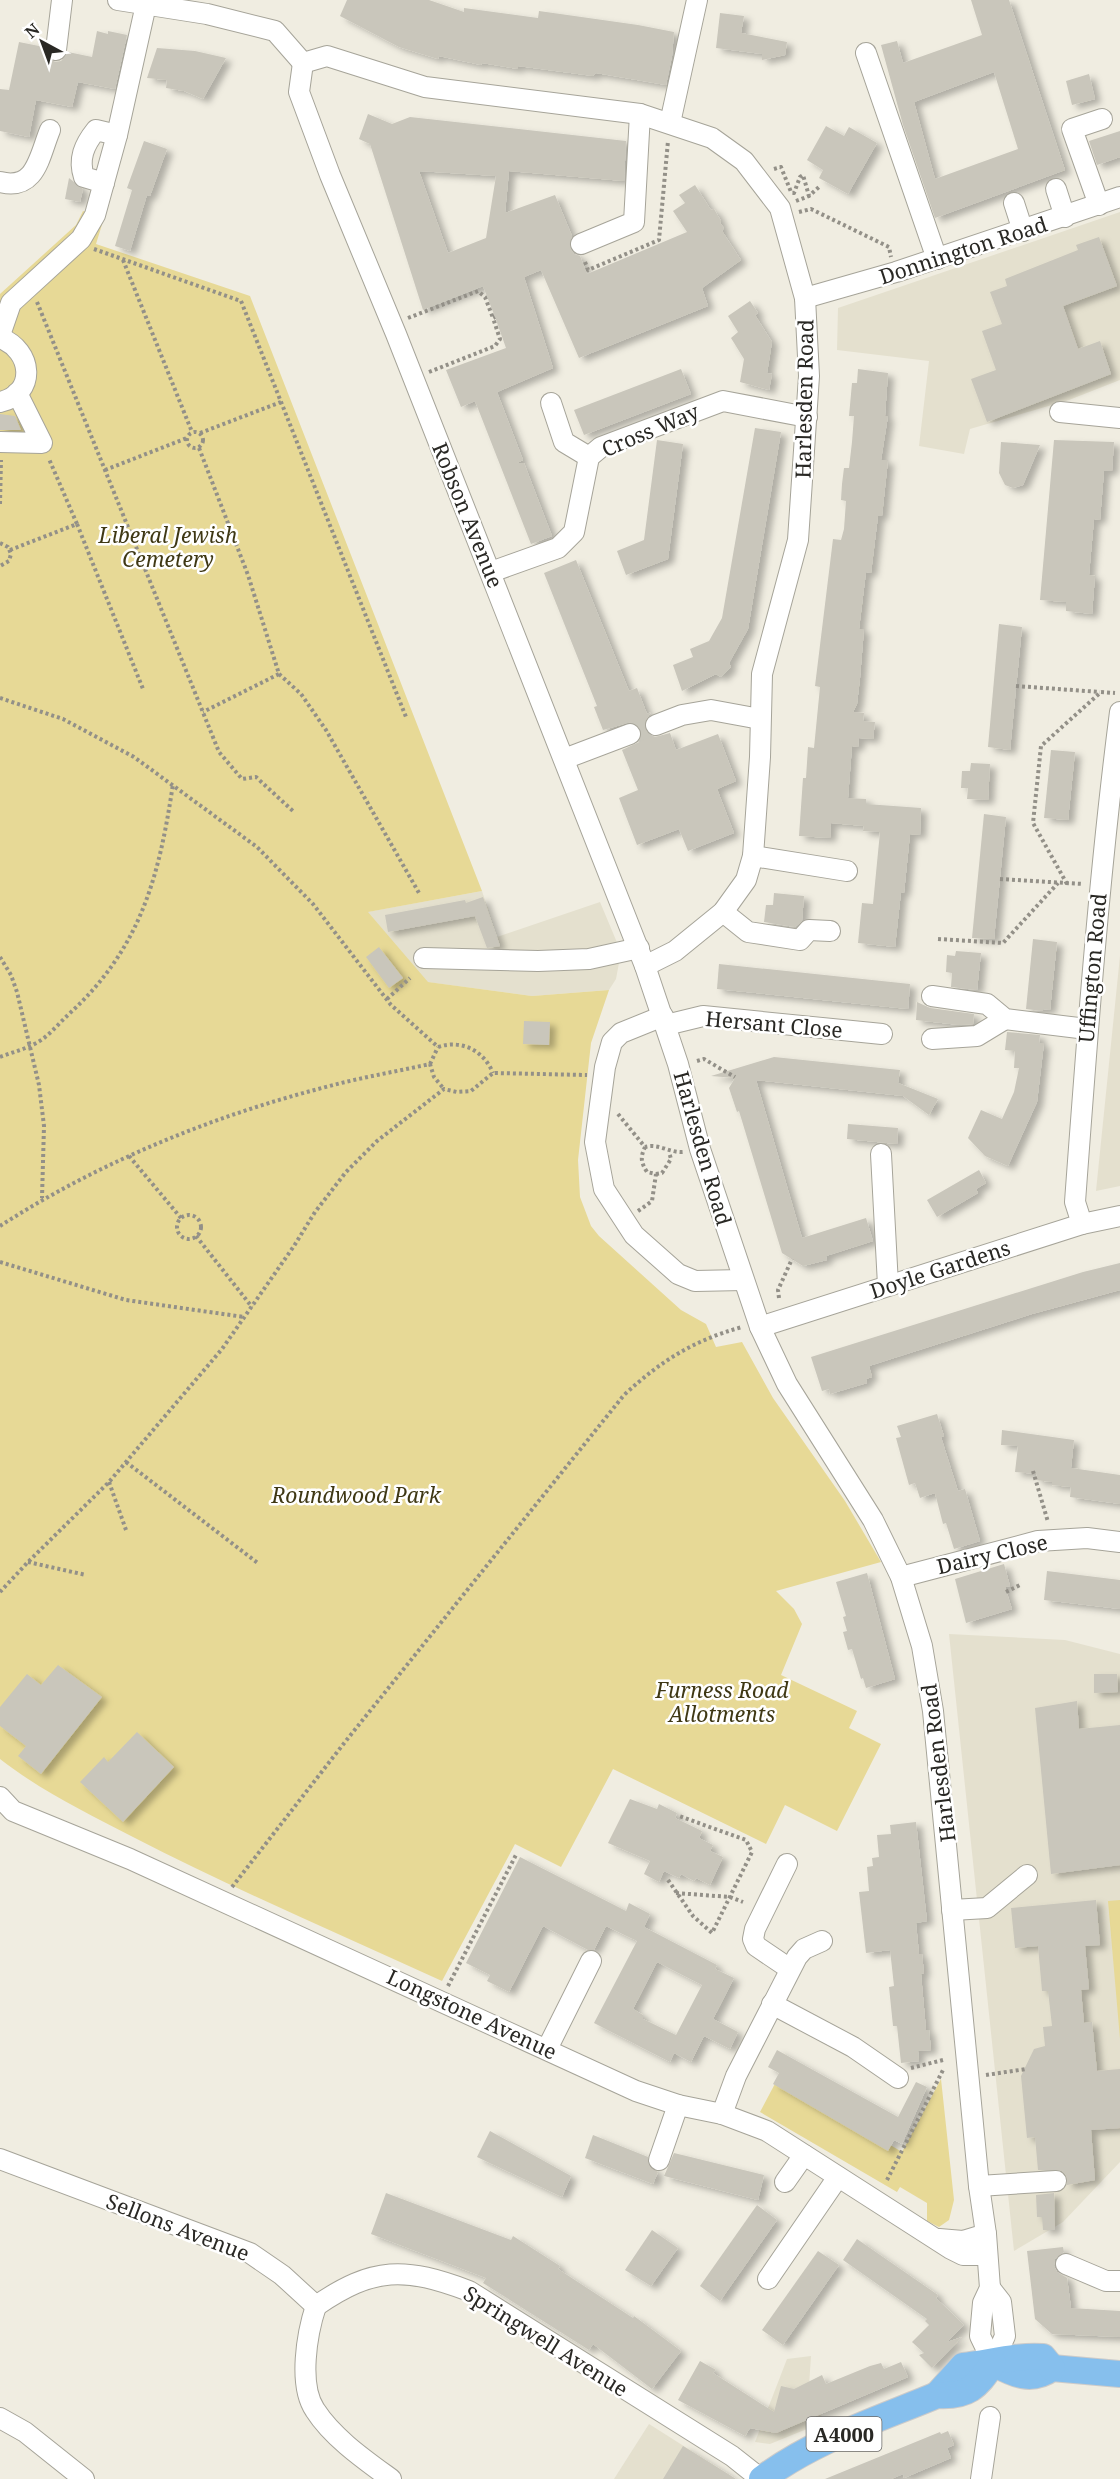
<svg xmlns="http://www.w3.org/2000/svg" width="1120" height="2479" viewBox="0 0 1120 2479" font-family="'Noto Serif',serif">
	<defs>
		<filter id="shadow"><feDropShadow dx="6" dy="4" stdDeviation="3" flood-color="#0004"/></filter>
	</defs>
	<rect width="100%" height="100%" fill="#f0ede1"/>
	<g fill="#e4e0ce">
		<path d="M1120,212V380L1069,400L970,429L964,454L919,446L929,361L837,350L838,308Z"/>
		<path d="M482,891L497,937L600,902L621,952L616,979L609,990L532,996L427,982L367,912Z"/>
		<path d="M1120,956V1186L1096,1191Z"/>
		<path d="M949,1634L1065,1640L1120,1654V2162L1063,2222L1014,2251Z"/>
		<path d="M811,2356L809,2386L824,2422L770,2444L755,2442L787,2359Z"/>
		<path d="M649,2424L731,2476L728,2479H614Z"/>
	</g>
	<g fill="#e7d996">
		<path d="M83,211L104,218L96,244L250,296L482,891L368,912L428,982L532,996L609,990L591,1043L578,1160L580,1197L591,1226L599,1236L681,1310L706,1324L716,1347L742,1342L773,1398L845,1501L881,1562L776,1591L794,1609L802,1624L781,1675L857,1711L849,1728L881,1744L837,1831L785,1805L766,1844L613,1769L561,1867L515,1844L442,1981C339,1934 234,1889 133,1837C87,1813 41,1791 0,1759V294L76,225Z"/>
		<path d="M1120,1900V2039L1108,1901Z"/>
		<path d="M778,2078L902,2152L941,2079L954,2200L949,2220L939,2227L927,2221V2203L900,2187L897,2192L760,2112Z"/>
	</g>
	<g fill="#c9c6bb" fill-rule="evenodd" filter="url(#shadow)">
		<path d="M347,0H429L464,12V8L538,18L539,11L638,25L674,32L672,56L666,85L596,73L593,76L518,66V69L482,63L481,65L439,56L438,59L399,47L340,16Z"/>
		<path d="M971,0H1009L1065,170L935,218L903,125L881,45L897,41L903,63L982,35ZM994,72L1018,149L935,179L914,102Z"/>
		<path d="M720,13L744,16L741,33L787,42L785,55L762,60V54L716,48Z"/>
		<path d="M97,31L108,34V31L127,35L115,89L78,82L72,107L36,100L29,137L0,131V89L9,90L19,42L44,47L45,55L55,62L61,61L68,52L92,57Z"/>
		<path d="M157,48L195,51L226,58L203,99L184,91L166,88L167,80L147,78Z"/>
		<path d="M1089,74L1095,99L1072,105L1066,81Z"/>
		<path d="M368,114L392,124L410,117L626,141L624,181L509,171L505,213L555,195L572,236L570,248L574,254L580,256L587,274L687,232L673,211L685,203L679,195L695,185L711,210L714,209L721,221L720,223L724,228L722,231L741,260L702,288L708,306L579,358L541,270L524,277L553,368L497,392L523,460L517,463H524L552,536L531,544L475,401L461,407L446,370L506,348L495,317L483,286L423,310L370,144L359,139ZM419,171L496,176L486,238L448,253Z"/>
		<path d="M826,126L844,136L849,127L877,143L848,194L819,178L823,170L807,160Z"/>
		<path d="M1120,131V157L1097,165L1089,141Z"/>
		<path d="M144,141L167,149L150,196L147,195L130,251L115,246L132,190L127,188Z"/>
		<path d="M69,178L83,189L80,202L65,199Z"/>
		<path d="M1099,237L1117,286L1063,306L1078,349L1100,341L1111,374L987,422L971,379L996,370L982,331L1002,324L990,292L1007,286L1005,279L1078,250L1076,245Z"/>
		<path d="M750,301L758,313L755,315L772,342L767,373L772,374L769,390L740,382L744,359L731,338L738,332L728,316Z"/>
		<path d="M681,369L691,394L584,435L574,410Z"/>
		<path d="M858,369L888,373L885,416H888L881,460H888L882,516H878L871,573L866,572L859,629H864L860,678L857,704L853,712L864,713L863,721L875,722L873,739L859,738L858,747L852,746L848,798L866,799V804L921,808L920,835L910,834L904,893L901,892L895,947L858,943L862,903L873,904L880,832L863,831L864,826L831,823L830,838L799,836L803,778H806L808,747L814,748L820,687L815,686L833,539L841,540L844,529L846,501L841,500L842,484L844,468H849L852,442L854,416H849L852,383H857Z"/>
		<path d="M0,414L15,416L21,430H0Z"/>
		<path d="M755,428L781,432L748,629L729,663L731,667L721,677L716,674L682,691L673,665L693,657L690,649L709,641L722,618Z"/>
		<path d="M657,440L683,444L668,559L626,575L617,551L644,540Z"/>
		<path d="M1054,440L1114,442L1112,471H1104L1100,520L1094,519L1089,575L1095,576L1092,614L1066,611V602L1040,600Z"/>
		<path d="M1001,442L1040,445L1023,485L1013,488L1005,485L999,473Z"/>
		<path d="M576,560L629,691L637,688L647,714L651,712L644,723L648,734L655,737L670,733L676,750L718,734L736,781L717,789L734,833L688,851L679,829L637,845L619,798L638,790L622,750L639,742L641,730L638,725L631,722L603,730L594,707L597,706L544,573Z"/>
		<path d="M999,624L1022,627L1010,750L988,747Z"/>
		<path d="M1051,750L1075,752L1068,820L1044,818Z"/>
		<path d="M971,763L990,764L988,800L967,799L968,788H961L962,771H970Z"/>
		<path d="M984,814L1006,817L994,939L972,938Z"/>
		<path d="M774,893L804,896L802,921L795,927L764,922L766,905H773Z"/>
		<path d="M483,897L500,946L487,948L475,916L388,932L385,915L465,900L466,903Z"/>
		<path d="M1033,939L1057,942L1050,1010L1043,1009V1011L1026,1009Z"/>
		<path d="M379,947L403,978L389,988L366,957Z"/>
		<path d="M956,951L981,953L977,990L951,987L952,973L946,972L947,955L955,956Z"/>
		<path d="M719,964L910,984L908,1009L717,989Z"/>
		<path d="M917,1002L930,1008L974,1014L973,1024L959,1025L916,1020Z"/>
		<path d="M524,1021L550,1022L549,1045L523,1044Z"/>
		<path d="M1007,1032L1040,1035L1039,1043H1044L1037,1102L1008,1166L985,1156L968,1138L981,1110L1002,1119L1014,1092L1019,1068H1014L1015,1051L1005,1050Z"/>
		<path d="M774,1057L900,1070L898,1083L938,1099L929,1115L903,1096L756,1080L802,1238L866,1218L873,1241L826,1256L827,1260L803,1266L782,1253L739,1111L737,1112L729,1088L735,1078L711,1076Z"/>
		<path d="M848,1124L898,1128L897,1144L847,1139Z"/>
		<path d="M979,1170L986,1183L976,1189L978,1193L937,1217L927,1200Z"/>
		<path d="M1120,1263V1290L1032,1314L869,1366L872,1377L866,1379L867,1383L830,1394L829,1389L822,1391L811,1357L1083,1272Z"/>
		<path d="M937,1414L944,1436L941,1437L958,1491L965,1489L980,1541L954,1549L946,1523L943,1524L935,1493L920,1498L915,1483L909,1485L896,1438L901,1437L897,1426Z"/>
		<path d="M1002,1430L1074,1440L1071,1468L1120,1475V1504L1070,1497L1071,1487L1052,1485V1482L1036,1480L1037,1474L1015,1472L1018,1446L1001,1445Z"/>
		<path d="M1004,1564L1010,1586L1005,1587L1012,1609L966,1623L955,1579Z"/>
		<path d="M1047,1571L1120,1580V1609L1044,1600Z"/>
		<path d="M867,1573L895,1679L866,1688L863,1678L861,1679L852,1649L848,1650L843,1632L847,1631L843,1617L846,1616L836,1582Z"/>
		<path d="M58,1665L102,1697L41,1774L18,1756L26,1746L0,1726V1707L27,1674L41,1685Z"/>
		<path d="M1094,1674H1117L1118,1692L1094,1693Z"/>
		<path d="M1077,1701L1079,1729L1120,1725V1865L1051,1874L1035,1708Z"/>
		<path d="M137,1732L174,1767L123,1822L80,1782L104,1757L108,1762Z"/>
		<path d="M630,1799L657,1809L659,1804L677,1813L675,1818L702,1831L699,1838L713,1845L710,1851L723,1857L710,1885L696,1878L694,1881L681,1874L679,1878L664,1871L659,1882L644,1874L650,1861L608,1843Z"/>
		<path d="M916,1822L927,1921L916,1923L919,1954H922L924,1973L921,1974L926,2030H929L931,2050L918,2051L919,2061L901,2063L897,2026H893L889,1987L894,1986L890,1950L866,1953L859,1892L869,1891L867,1867L873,1866L872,1858L879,1857L877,1835L891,1834L890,1825Z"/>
		<path d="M520,1857L626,1911L629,1903L650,1914L644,1927L717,1965L715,1969L734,1978L713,2019L738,2032L730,2049L704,2036L691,2062L674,2053L670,2062L594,2023L637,1941L606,1926L594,1950H588L543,1926L509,1992L487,1981L490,1975L466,1963ZM657,1962L702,1985L676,2035L643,2019V2015L633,2009Z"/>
		<path d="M1096,1900L1100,1945L1085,1946L1089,1989L1081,1990L1084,2023L1092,2022L1097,2071L1120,2069V2128L1091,2130L1095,2180L1067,2185L1066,2175L1062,2171L1038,2170L1035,2137L1027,2138L1021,2076L1034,2049L1045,2046L1043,2027L1052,2026L1048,1991H1042L1038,1946L1015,1948L1011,1908Z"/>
		<path d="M777,2050L898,2117L916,2082L927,2087L902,2144L894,2140L888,2151L773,2084L779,2073L768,2067Z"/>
		<path d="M490,2131L571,2176L562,2197L477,2157Z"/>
		<path d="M593,2135L648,2157L650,2167L658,2172L653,2184L585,2158Z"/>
		<path d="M674,2153L764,2175L758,2200L664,2176Z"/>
		<path d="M386,2193L511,2240L513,2236L560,2266L558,2269L633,2318L634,2316L681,2351L652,2389L593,2344L589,2350L483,2283L486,2278L371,2234Z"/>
		<path d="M1054,2193L1055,2230H1043L1042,2217H1037L1036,2195Z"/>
		<path d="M757,2205L777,2220L720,2301L700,2286Z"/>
		<path d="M652,2230L678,2248L651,2286L625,2270Z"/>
		<path d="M857,2239L938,2295L936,2298L964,2325L947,2342L962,2337L932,2368L919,2355L924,2353L912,2342L929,2325L925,2321L927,2319L843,2260Z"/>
		<path d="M1063,2247L1064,2252L1055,2259L1054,2266L1057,2272L1067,2278L1071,2308L1120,2311V2337L1052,2334L1035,2319L1027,2251Z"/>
		<path d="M818,2251L839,2265L783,2345L762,2330Z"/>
		<path d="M700,2361L716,2370L713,2373L774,2412L781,2386L794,2389L822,2375L826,2384L870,2366L881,2363L884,2369L901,2362L908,2377L776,2433L750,2428L745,2436L678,2400Z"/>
		<path d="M948,2431L954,2445L947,2448L951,2458L904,2478L903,2474L891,2479H825L940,2432L941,2434Z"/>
		<path d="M683,2446L736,2479H663Z"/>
	</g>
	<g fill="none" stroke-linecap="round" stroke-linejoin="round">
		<path stroke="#c8c6bb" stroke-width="20" stroke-dasharray="20 10" stroke-linecap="butt" d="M630,734L656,725"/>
		<defs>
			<g id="minor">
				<path d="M118,0L207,14L275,31L303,63"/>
				<path d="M56,50L62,0"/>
				<path d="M866,53L937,259"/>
				<path d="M303,63L299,92L330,175L396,334L645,966L678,1064L700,1149L760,1327L787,1384L873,1520L901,1577L922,1646L933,1711L979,2186L986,2234L990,2288L983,2303L980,2336L993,2363"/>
				<path d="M303,63L327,56L425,87L640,114L712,138L744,161L780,208L805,298L809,376L798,540L762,674L760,757L753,856L746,880L723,912L675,951L645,966"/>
				<path d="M670,123L697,0"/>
				<path d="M0,182C36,191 39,157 50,130"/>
				<path d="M104,183L84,177C78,159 84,145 96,130L117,135"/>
				<path d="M1056,189L1065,217"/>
				<path d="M1014,203L1023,231"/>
				<path d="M1099,205L1072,129L1102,119"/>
				<path d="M581,244L634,222L640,114"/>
				<path d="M805,298L896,272L1120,197"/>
				<path d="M0,335L11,303L81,239L95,215L117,135L147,0"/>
				<path d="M0,338C33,350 37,394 0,402"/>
				<path d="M551,403L564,442L589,457"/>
				<path d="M1060,412L1120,418"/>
				<path d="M0,442L42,443L17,393"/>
				<path d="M491,572L558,548L574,532L589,457L601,447L723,401L807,417"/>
				<path d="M656,725L682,715L711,710L760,719"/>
				<path d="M564,759L630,734"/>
				<path d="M753,856L847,871"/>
				<path d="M723,912L748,932L800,940L809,930L830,931"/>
				<path d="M424,958L538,961L589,959L639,948"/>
				<path d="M932,996L987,1004L1005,1019L1087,1029"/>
				<path d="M663,1016L621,1033L612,1042L605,1067L595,1142L604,1189L634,1235L678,1274L695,1281L743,1280"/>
				<path d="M666,1025L703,1016L882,1034"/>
				<path d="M932,1039L977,1036L1005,1019"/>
				<path d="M881,1154L888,1285"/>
				<path d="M1082,1224L1075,1202C1087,1038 1099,875 1120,712"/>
				<path d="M760,1327L1082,1224L1120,1216"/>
				<path d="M901,1577L1038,1541L1087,1538L1120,1542"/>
				<path d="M0,1797L13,1811L35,1820L130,1859L636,2091L678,2105L722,2114L767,2131L951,2249L963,2255H987"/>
				<path d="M787,1864L755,1929L753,1939L756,1946L790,1969"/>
				<path d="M952,1910L987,1908L1027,1875"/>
				<path d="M772,2004L853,2047L898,2078"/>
				<path d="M547,2049L591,1961"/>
				<path d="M722,2114L736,2076L797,1957L804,1949L822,1941"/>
				<path d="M0,2159L250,2253L282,2275L316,2306"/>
				<path d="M659,2160L678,2105"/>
				<path d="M785,2182L804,2155"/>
				<path d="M979,2186L1056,2181"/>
				<path d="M939,2239L963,2241L986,2234"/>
				<path d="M1066,2264L1106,2281H1120"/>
				<path d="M768,2279L838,2177"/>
				<path d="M990,2288L1001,2302L1005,2336L993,2363"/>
				<path d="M316,2306C374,2266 405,2267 469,2291L732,2456L761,2479"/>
				<path d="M316,2306C307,2333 298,2385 315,2410C333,2438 365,2460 391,2479"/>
				<path d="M0,2418L25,2432L84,2479"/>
				<path d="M981,2479L990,2417"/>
			</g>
			<g id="major">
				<path d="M993,2363C1014,2374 1031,2383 1052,2368L1120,2374"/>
				<path d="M937,2395L963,2366C990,2363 1016,2355 1043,2357L1052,2368"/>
				<path d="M762,2479C814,2440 877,2420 937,2395C968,2397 977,2387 993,2363"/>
			</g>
		</defs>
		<use href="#minor" stroke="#a6a499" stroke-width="22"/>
		<use href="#major" stroke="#cccbca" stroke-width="28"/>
		<g stroke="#939088" stroke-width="4" stroke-dasharray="3 3" stroke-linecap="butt">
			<path d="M774,169L781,167L791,192L794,193L800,177L803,175L809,196L819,187"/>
			<path d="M796,201L809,196"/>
			<path d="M799,212L811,209L889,247L891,257"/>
			<path d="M94,249L241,301L406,717"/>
			<path d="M123,260L192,432"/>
			<path d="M585,262L588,270L659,240L668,141"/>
			<path d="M37,302L219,752L242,779L256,777L294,812"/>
			<path d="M408,318L478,291L485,297L493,318"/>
			<path d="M429,372L495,346L500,339L493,318L495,317"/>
			<circle cx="195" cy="440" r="8"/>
			<path d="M200,433L281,402"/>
			<path d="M199,448L248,575L279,674L203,712"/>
			<path d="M105,470L187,438"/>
			<path d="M0,504L1,460"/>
			<path d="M77,524L143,689"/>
			<path d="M0,543L8,547L11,554L9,561L0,566"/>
			<path d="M10,550L77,524L49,459"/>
			<path d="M279,674L301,694L326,730L419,893"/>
			<path d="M1016,686L1100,692"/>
			<path d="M0,698L63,719L134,757L257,847L313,904L391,1005L438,1047C462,1039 484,1051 493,1073"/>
			<path d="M1000,879L1083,884"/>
			<path d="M1067,884L1033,823L1041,746L1101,692L1115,693"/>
			<path d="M938,939L1003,943L1058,883"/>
			<path d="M0,957L11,975L17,992L39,1085L44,1126L42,1198"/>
			<path d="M387,999L410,978"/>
			<path d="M0,1057C13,1052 26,1049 38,1042C50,1035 59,1023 69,1014C141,948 159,877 173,784"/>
			<path d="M697,1061L704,1059L735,1077"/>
			<path d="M430,1064L438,1047"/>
			<path d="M618,1114L645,1147C658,1143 670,1153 683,1152"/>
			<path d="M129,1156L181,1218"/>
			<path d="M656,1174L662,1173L671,1159L669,1152"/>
			<path d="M638,1211L652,1201L656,1174L647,1172C641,1162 640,1158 645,1147"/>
			<circle cx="189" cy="1227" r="12"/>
			<path d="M0,1226C98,1163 210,1117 322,1088C358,1078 394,1072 430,1064L434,1077L444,1089"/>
			<path d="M196,1236L252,1307"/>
			<path d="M0,1262L126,1300L244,1317"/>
			<path d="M779,1298L778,1290L792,1259"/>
			<path d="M126,1462L259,1564"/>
			<path d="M1033,1471L1048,1522"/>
			<path d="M109,1482L126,1530"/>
			<path d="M28,1562L86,1575"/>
			<path d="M0,1592L28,1562L109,1482L222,1349L294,1246L315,1212L346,1172L377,1141L444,1089L457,1092L471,1091L493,1073L587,1075"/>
			<path d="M1006,1592L1022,1584"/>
			<path d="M668,1880L693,1916L712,1933L752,1852L746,1840L679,1816"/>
			<path d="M232,1887L345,1742L624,1395C661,1361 692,1341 742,1327"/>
			<path d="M676,1893L730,1897L743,1902"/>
			<path d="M448,1986L517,1853"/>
			<path d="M911,2068L943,2060"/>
			<path d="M986,2075L1026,2069"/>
			<path d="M887,2180L944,2068"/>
		</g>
		<use href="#minor" stroke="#fff" stroke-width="20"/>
		<use href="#major" stroke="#86bfed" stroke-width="26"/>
	</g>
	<g text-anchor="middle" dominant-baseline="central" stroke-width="5" stroke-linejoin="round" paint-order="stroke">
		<rect fill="#fff" stroke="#696866" stroke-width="1.5" x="806.5" y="2417" width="75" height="34" rx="4.5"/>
		<g font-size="20" font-weight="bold" fill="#292824">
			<text x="844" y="2434">A4000</text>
		</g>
		<g font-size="21" fill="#292824" stroke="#fff">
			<text transform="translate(963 250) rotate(-18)">Donnington Road</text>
			<text transform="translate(804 399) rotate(-89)">Harlesden Road</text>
			<text transform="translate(650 430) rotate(-23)">Cross Way</text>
			<text transform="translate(468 515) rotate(68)">Robson Avenue</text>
			<text transform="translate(1092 968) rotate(-85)">Uffington Road</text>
			<text transform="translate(774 1024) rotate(5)">Hersant Close</text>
			<text transform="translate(703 1148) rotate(74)">Harlesden Road</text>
			<text transform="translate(940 1269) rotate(-18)">Doyle Gardens</text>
			<text transform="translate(992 1554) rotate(-13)">Dairy Close</text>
			<text transform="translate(938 1763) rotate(-97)">Harlesden Road</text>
			<text transform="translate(472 2014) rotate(25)">Longstone Avenue</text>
			<text transform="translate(178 2227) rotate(21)">Sellons Avenue</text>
			<text transform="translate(546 2341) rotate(32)">Springwell Avenue</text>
		</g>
		<g font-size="21" font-style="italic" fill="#3f3814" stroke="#fff">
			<text x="168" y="535">Liberal Jewish<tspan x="168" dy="24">Cemetery</tspan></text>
			<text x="356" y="1495">Roundwood Park</text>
			<text x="722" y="1690">Furness Road<tspan x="722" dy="24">Allotments</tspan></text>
		</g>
	</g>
	<g transform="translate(42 42) rotate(319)" stroke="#ffffff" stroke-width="4.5" paint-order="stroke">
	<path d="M0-4.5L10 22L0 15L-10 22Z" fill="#292824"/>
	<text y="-9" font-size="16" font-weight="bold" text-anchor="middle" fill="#292824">N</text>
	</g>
</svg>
